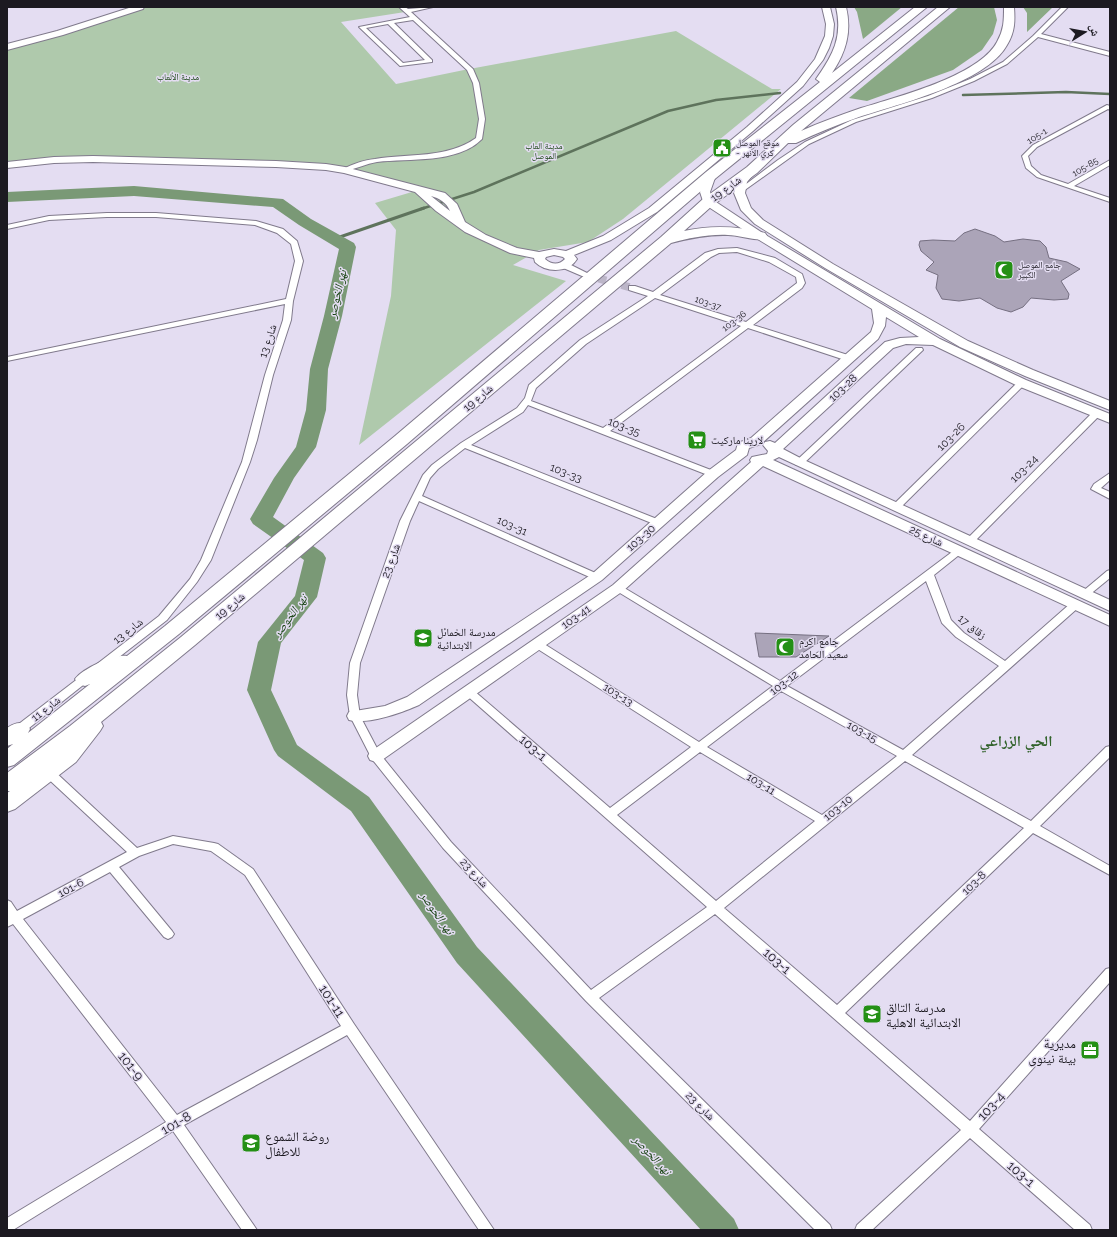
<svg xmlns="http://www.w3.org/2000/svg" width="1117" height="1237" viewBox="0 0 1117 1237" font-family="Raleway,'Noto Naskh Arabic',sans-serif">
	<rect width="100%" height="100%" fill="#e4ddf2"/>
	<path fill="#afc9ac" d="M148,7H399L405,12L341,22L396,84L464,70L676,31L772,89H781L623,219L588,242L539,250L513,265L566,281L359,445L391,296L396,230L375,203L422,189C381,176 349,166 305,162L103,157L7,164V50L80,29Z"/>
	<g fill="#8aa985">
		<path d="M854,7H902L863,39L857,12Z"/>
		<path d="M959,7H994L997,20L993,34L982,50L953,70L867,101L849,98Z"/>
		<path d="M1023,7H1053L1027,32V13Z"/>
	</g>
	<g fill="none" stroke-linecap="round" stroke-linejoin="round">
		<g stroke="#5e735c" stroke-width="2.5">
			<path d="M963,95L1066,92L1110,94"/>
			<path d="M421,209L474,192L668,111L716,100L780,93"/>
		</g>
		<path stroke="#5e735c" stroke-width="3" d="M334,239L424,208"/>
		<path fill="#7a9976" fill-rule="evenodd" d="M134,186L283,199L311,219L354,243L356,247L342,316L328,369L326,410L316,447L294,478L273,517L323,553L326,558L317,597L281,643L271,690L297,745L369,797L477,947L734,1219L739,1230H701L457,963L351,811L278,756L274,750L247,690L258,642L295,596L304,560L253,524L250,519L274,478L296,447L306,410L310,369L324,316L339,249L299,225L273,207L134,196L7,202V192Z"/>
	</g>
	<g fill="#aba4b8" stroke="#756f81">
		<path d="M975,229L995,236L1004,242L1023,239L1040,241L1046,247L1049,258L1067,262L1080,269L1061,281L1069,294L1068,299L1054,300L1031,298L1023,307L1011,312L997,308L980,298L959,301L942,299L936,288L938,275L926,270L934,262L921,251L919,245L920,241L933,240L955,241L964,233Z"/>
		<path d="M755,633L829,636L796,657H759Z"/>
	</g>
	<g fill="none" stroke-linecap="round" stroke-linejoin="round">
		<path stroke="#bcb6c8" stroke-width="8" stroke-dasharray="8 4" stroke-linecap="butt" d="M587,275L632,288"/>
		<defs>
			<g id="street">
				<path d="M399,7H405L408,9L433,7L411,12L473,69L479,83L485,119L482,139C458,164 409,158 377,162C366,164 357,168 347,171H343V169C353,164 364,160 375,159C410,153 446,159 476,138L479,119L473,83L467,70L413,20L394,23L432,60V62L400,66L359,27L410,17ZM388,24L425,60L403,63L366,28Z"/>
				<path d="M1062,7H1068L1041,34L1110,52V56L1038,37L1007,64L974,81L932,98L856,122L809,144L742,192L737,191L778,160L805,142L852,120L928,96L970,79L1003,62L1033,36Z"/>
				<path d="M1107,105L1110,106V110L1108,109L1037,147L1028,156L1031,166L1041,175L1068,184L1110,160V165L1074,186L1110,198V202L1037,177L1026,168L1022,156L1033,145Z"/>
				<path d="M107,213H156L256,221L283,229L297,241L303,261L293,301L291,320L273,375L257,440L250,462L211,560L197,582L167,620L105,668H97L96,666L97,664L159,616L190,579L201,560L242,462L265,375L283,320L285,304L7,361V357L286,299L295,261L291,244L277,233L255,225L156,217H107L49,220L7,229V225L49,216Z"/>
				<path d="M737,248L775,258L802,274L805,283L802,288L753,325L851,356V360H845L748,328L610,431L716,472L717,474L713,477L528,405L523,412L471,445L662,521L664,523L659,526L465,448L438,469L430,478L422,496L600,575L602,577L597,580L594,579L419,501L410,521L360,663L357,695L360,716L380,754L451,842L591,990L707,907L465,694L464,692L465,690H473L610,808L691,747L533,646L532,644L533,642H541L699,742L773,686L615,590L613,588L615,586H621L780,681L956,549L959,548L964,551L934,575L951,620L964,633L1005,661L1071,603H1079L1080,605L1079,607L912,755L1031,821L1106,747L1110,746V757L1040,826L1110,866V875L1033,833L845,1013L970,1121L1106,969L1110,968V982L979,1129L1090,1225L1092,1230H1075L970,1138L872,1230H855L857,1225L961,1130L715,914L599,998L830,1225L832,1230H815L586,1001L443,848L372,759L350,716L347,695L350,663L400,521L423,475L432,465L461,443L517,408L525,398L529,385L580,340L648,296L629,290V286H635L653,292L705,253L718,249ZM737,252L769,262L796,277L797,283L746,322L660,295L711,257L719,253ZM655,298L741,326L603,428L531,401L536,388L586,344ZM926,581L942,623L956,637L999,666L903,750L787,686ZM781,691L897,756L822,815L707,747ZM700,752L815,821L716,901L617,815ZM905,761L1024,828L837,1005L724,908Z"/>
				<path d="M561,263H567L589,274L585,276H582L561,267Z"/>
				<path d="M916,348H922L923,350L802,465H796L795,463L796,461Z"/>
				<path d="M1019,381H1025L1026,383L899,509H893L891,507L893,505Z"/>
				<path d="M1096,411L1099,412L1100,414L1099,416L973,543H967L965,541L967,539L1093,412Z"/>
				<path d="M1110,473V480L1101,488L1110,492V499L1091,489L1094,484Z"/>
				<path d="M1110,570V578L1088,596H1082L1080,594L1082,592L1107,571Z"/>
				<path d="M88,673L92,674L93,676L92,678L24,732L7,742V733L84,674Z"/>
				<path d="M48,768L52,769L137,848L173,836L214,843L218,844L253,869L354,1024L494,1230H479L347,1035L184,1125L257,1230H242L173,1131L13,1230H7V1218L166,1122L13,924L7,927V900L11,902L17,911L127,852L44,775L42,772L44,769ZM173,844L211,851L245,875L341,1026L177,1115L23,919L110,872L164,937L168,939L172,937L174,934L172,931L119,867L139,856Z"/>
			</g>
			<g id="secondary">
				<path d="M132,7H144L143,9L63,35L7,50V44L57,31Z"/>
				<path d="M822,7H830L834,24L833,36L829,48L823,60L803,86L753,131L657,212L611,240L574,255L577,259C569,273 546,273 535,262L534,258L510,253L465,232L436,211L415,192L344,173L326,170L276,167L93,162L54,163L7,168V162L54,157L93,156L276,161L326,164L345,167L445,193L457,204L465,222L486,235L517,248L539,252L554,249L566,251L603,236L649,208L747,127L797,82L815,59L825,36L826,24ZM431,196C439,198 447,203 450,211ZM554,255L563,257L565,259C559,265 552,265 545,259L546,257Z"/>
				<path d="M752,167L757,170L747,182L745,193L751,208L763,220L833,264L968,341L1033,370L1110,401V410L1025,376L960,347L825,268L755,224L741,210L734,193L737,182L748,168Z"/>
				<path d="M711,172L716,175L710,192L713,200L764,234L940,339L1026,380L1110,414V423L1018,386L933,345L906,344L893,348L783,449L804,460L1110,600V611L779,457L773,460L1110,615V626L763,466L623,591L382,760L376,762L370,760L368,756L370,752L613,585L751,462L750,460L752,457L767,454L768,451L763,445L765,442L770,441L775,443L885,342L900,338L919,337L886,317L885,326L878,339L761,444L749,448L747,455L718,477L602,580L419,705C401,713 368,725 349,720L347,716L349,712L385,706L407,697L592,574L708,471L736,450L738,443L751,438L871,332L874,323L872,309L756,238L704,204L700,192L706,175Z"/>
			</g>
			<g id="highway">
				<path d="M836,7H846C852,32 846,52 832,73L915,7H927L716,178L407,444L179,634L14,765L7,767V749L13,744L7,746V728C14,723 19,722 27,724L30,729L28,733L90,684L85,686L78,684L75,679C82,669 115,653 127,656L165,626L395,436L706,172L820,82L816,79C833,55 843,37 836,7Z"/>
				<path d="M938,7H950L801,131C821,122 841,115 861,108C897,97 979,76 997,42C1004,30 1004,20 1004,7H1014C1015,21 1015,32 1007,45C986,83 899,104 859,117C837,125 817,133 796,143H788L757,173L713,205L684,231C712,225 737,226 765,233L767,236L765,239C755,241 739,235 728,235C708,234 690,238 671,243L195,645L101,722L103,726L100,731L76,762L15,809L7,812V793L10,791H7V773L70,726L181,637L661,237L703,199L747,167L793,125Z"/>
			</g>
		</defs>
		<use href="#street" stroke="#807a8c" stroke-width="2"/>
		<use href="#secondary" stroke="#807a8c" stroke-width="2"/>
		<use href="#highway" stroke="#807a8c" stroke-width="2"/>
		<use href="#street" fill="#fff" fill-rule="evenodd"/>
		<use href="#secondary" fill="#fff" fill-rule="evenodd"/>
		<use href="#highway" fill="#fff" fill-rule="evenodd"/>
	</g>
	<defs>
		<symbol id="civic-square" viewBox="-11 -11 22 22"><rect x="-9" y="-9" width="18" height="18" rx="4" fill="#249015" stroke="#e4ddf2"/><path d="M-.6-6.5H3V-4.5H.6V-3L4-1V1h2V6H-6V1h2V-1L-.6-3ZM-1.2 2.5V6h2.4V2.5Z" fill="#fff"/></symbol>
		<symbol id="mosque-square" viewBox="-11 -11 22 22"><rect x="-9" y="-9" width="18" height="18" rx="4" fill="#249015" stroke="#e4ddf2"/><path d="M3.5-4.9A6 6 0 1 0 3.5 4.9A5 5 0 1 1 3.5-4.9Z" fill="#fff"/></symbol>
		<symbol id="supermarket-square" viewBox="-11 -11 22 22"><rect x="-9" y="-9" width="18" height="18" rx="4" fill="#249015" stroke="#e4ddf2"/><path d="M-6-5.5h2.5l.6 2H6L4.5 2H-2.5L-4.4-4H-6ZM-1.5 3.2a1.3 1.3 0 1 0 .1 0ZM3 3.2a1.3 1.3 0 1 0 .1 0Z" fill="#fff"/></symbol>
		<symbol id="school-square" viewBox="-11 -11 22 22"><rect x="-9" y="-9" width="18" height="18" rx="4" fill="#249015" stroke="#e4ddf2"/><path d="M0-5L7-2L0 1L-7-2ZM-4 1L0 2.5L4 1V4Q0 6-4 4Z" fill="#fff"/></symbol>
		<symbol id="office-square" viewBox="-11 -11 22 22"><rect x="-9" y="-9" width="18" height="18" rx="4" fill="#249015" stroke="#e4ddf2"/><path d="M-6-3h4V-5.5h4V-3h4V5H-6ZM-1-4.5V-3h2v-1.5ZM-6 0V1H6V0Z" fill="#fff"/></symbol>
	</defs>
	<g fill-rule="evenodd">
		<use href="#civic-square" x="711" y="137" width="22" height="22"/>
		<use href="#mosque-square" x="993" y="259" width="22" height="22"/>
		<use href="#supermarket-square" x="686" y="429" width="22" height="22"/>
		<use href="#school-square" x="412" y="627" width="22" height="22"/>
		<use href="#mosque-square" x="774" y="636" width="22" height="22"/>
		<use href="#school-square" x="861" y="1003" width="22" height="22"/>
		<use href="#office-square" x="1079" y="1039" width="22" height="22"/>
		<use href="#school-square" x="240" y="1132" width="22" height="22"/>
	</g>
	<g text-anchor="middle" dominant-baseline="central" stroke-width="3" stroke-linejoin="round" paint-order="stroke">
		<g font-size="9" fill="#123f0c" stroke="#e4ddf2">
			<text x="178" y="77">مدينة الألعاب</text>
			<text x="544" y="146">مدينة العاب<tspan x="544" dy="10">الموصل</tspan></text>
		</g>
		<g font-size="9" fill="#1c1a21" stroke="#e4ddf2">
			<text transform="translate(1037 136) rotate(-32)">105-1</text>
			<text transform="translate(1085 167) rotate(-31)">105-85</text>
			<text transform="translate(708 303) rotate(19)">103-37</text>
			<text transform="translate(734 321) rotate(-37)">103-36</text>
		</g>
		<g font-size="9" fill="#1c1a21" stroke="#e4ddf2" text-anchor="start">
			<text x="736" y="143">موقع الموصل<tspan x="736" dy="10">- كري الانهر</tspan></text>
			<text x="1018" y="265">جامع الموصل<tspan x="1018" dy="10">الكبير</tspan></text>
		</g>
		<g font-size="11" fill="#1c1a21" stroke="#e4ddf2">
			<text transform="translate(726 189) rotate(-36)">شارع 19</text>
			<text transform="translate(268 341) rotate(-72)">شارع 13</text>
			<text transform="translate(843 388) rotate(-43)">103-28</text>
			<text transform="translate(478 398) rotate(-40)">شارع 19</text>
			<text transform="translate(624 427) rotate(21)">103-35</text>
			<text transform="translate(951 437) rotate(-45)">103-26</text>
			<text transform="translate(1024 469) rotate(-45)">103-24</text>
			<text transform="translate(566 473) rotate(22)">103-33</text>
			<text transform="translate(512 526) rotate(24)">103-31</text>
			<text transform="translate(926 536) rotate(24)">شارع 25</text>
			<text transform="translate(641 538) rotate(-41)">103-30</text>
			<text transform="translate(391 561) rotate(-70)">شارع 23</text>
			<text transform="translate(230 606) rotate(-40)">شارع 19</text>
			<text transform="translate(576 617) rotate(-35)">103-41</text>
			<text transform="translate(972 627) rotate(38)">زقاق 17</text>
			<text transform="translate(128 631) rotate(-38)">شارع 13</text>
			<text transform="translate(784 683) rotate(-37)">103-12</text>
			<text transform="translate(618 695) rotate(32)">103-13</text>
			<text transform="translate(46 709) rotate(-38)">شارع 11</text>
			<text transform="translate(862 732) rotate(29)">103-15</text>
			<text transform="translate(761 784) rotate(31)">103-11</text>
			<text transform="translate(838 808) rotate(-39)">103-10</text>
			<text transform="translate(474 873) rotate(47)">شارع 23</text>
			<text transform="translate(974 883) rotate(-44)">103-8</text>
			<text transform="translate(71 888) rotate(-28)">101-6</text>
			<text transform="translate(700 1106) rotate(45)">شارع 23</text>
		</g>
		<g font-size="11" fill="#1c1a21" stroke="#e4ddf2" text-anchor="start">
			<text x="711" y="440">لارينا ماركيت</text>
			<text x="437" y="632">مدرسة الخمائل<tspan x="437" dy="13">الابتدائية</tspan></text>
			<text x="799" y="641">جامع اكرم<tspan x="799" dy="13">سعيد الحامد</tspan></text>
		</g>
		<g font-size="12" font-style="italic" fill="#123f0c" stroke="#e4ddf2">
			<text transform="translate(337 294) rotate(-77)">نهر الخوصر</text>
			<text transform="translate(290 616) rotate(-54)">نهر الخوصر</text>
			<text transform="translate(437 913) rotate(55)">نهر الخوصر</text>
			<text transform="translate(652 1155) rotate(47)">نهر الخوصر</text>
		</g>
		<g font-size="13" fill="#1c1a21" stroke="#e4ddf2">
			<text transform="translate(533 748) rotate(41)">103-1</text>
			<text transform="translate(777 961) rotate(41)">103-1</text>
			<text transform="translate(332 1001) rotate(57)">101-11</text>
			<text transform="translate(131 1066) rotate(52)">101-9</text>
			<text transform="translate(991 1106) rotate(-48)">103-4</text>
			<text transform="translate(176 1123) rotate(-30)">101-8</text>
			<text transform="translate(1021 1174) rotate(41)">103-1</text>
		</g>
		<g font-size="13" fill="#1c1a21" stroke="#e4ddf2" text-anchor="start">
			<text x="886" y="1007">مدرسة التالق<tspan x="886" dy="15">الابتدائية الاهلية</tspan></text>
			<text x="1076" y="1043" text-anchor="end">مديرية<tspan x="1076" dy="15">بيئة نينوى</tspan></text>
			<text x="265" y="1136">روضة الشموع<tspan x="265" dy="15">للاطفال</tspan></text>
		</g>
		<g font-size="15" font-weight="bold" fill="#32632c" stroke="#e4ddf2">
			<text x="1016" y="741">الحي الزراعي</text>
		</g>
	</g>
	<rect width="1117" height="1237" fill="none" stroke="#1c1a21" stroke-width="16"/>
	<g transform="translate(1085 32) rotate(79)" stroke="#e4ddf2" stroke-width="3" paint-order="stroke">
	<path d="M0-3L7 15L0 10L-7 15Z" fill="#1c1a21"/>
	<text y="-6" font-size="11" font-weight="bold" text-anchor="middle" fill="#1c1a21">ش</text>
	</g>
</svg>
